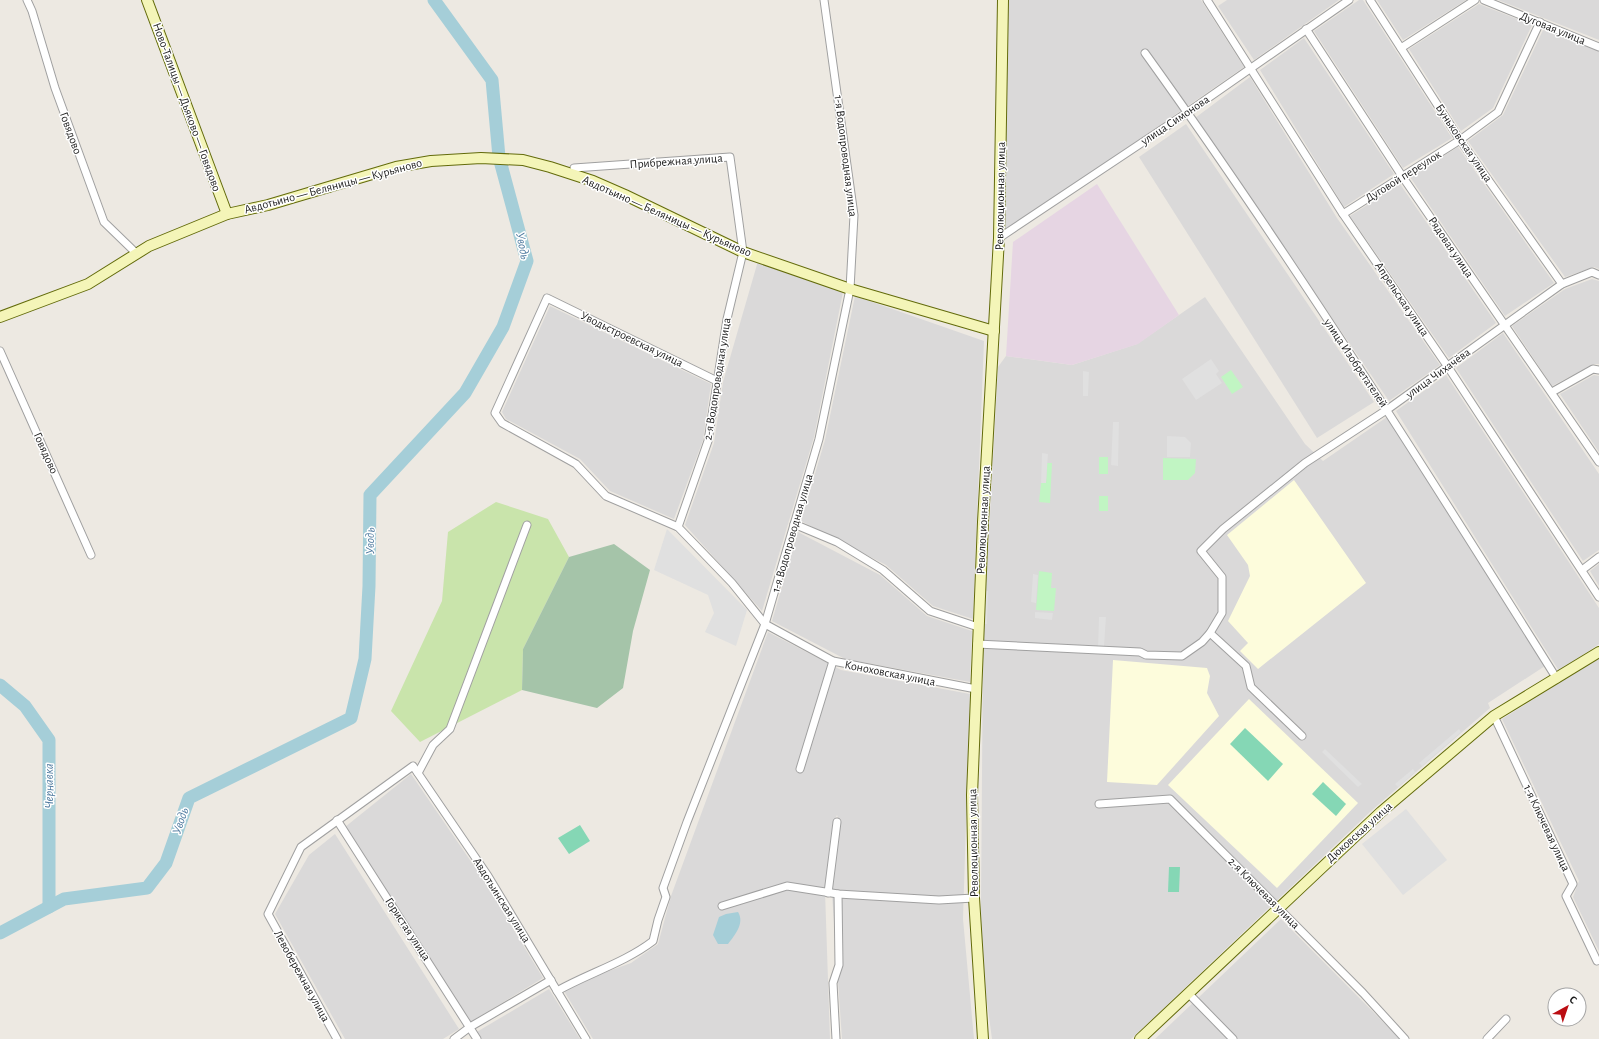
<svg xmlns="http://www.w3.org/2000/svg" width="1599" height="1039" viewBox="0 0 1599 1039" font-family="'Alegreya Sans',sans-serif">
	<rect width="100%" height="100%" fill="#ede9e2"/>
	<g fill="#dad9d9">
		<path d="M1005,0H1201L1244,67L1004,233Z"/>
		<path d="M1227,0H1339L1254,60L1218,6Z"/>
		<path d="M1359,0H1363L1452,138L1403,168L1314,31Z"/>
		<path d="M1377,0H1466L1403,40Z"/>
		<path d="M1498,0H1599V40Z"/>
		<path d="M1479,4L1532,25L1493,108L1461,131L1409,49Z"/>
		<path d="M1543,30L1599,51V269L1594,267L1565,277L1468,141L1503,115Z"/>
		<path d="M1304,38L1394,174L1344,207L1260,70Z"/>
		<path d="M1250,77L1337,218L1440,365L1389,401L1195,118Z"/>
		<path d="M1186,124L1374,402L1317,438L1139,157Z"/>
		<path d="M1458,147L1554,283L1505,316L1410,177Z"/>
		<path d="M1400,184L1496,323L1449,358L1350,216Z"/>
		<path d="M758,261L843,292L814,437L762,611L685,525L714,443L723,382Z"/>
		<path d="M1592,279L1599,281V364H1594L1552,386L1512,326L1565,289Z"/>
		<path d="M855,296L984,341L973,619L933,606L886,565L801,521L825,440Z"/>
		<path d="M1205,297L1305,444L1323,461L1387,417L1545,666L1488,703L1490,708L1371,811L1131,1039H992L982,965L981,905L983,643L998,367L1006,356L1072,365L1137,344Z"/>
		<path d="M550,306L711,384L703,440L674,519L610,491L580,459L506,419L502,412Z"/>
		<path d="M1503,333L1599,474V550L1583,561L1456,368Z"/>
		<path d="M1446,375L1599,608V644L1559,671L1396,411Z"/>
		<path d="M1594,375L1599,376V452L1560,394Z"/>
		<path d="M798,532L880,575L927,616L972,631L970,682L845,659L772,621Z"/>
		<path d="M1599,564V586L1590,571Z"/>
		<path d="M768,632L841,670L970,694L963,919L974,1039H842L832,894L840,823L837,815L833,823L825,891L830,1039H593L564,991L595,976L631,963L658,944L671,896Z"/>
		<path d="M1599,658V951L1573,897L1579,881L1502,719Z"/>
		<path d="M411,774L483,879L543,978L469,1023L345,827Z"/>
		<path d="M335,834L459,1029L443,1039H345L275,914L309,855Z"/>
		<path d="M1281,919L1400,1039H1155Z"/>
		<path d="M549,989L580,1039H479L475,1033Z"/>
	</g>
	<path fill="#e6d5e3" d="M1097,184L1179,315L1138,344L1072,365L1006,356L1013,242Z"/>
	<g fill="#fdfcdc">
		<path d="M1294,480L1366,583L1258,669L1240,651L1248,643L1228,621L1250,576L1248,565L1227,535Z"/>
		<path d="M1113,660L1207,668L1210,676L1207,693L1219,716L1157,785L1107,782Z"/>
		<path d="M1249,699L1358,803L1277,888L1168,785Z"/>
	</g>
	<path fill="#c9e4ab" d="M496,502L548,519L569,557L523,649L522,690L420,742L391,711L442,601L448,532Z"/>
	<path fill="#a5c4a9" d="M614,544L650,570L633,631L623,688L597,708L522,690L523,649L569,557Z"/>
	<g fill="#c1f5c3">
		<path d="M1231,370L1243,387L1232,394L1221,377Z"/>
		<rect x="1099" y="457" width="9" height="17"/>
		<path d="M1163,458L1196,459L1195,473L1188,480H1163Z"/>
		<path d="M1047,463H1052L1050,503L1039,502L1041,483H1046Z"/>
		<rect x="1099" y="496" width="9" height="15"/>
		<path d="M1039,571L1052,573L1051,588H1056L1054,611L1036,610Z"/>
	</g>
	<g fill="#85d7b5">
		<path d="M1245,728L1283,764L1268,781L1230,744Z"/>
		<path d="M1323,782L1346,804L1336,816L1312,794Z"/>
		<path d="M580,825L590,841L569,854L558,838Z"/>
		<path d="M1169,867H1180L1179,892H1168Z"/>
	</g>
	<g fill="#e0e0e0">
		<path d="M1211,359L1219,371L1216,374L1222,383L1196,400L1182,379Z"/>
		<path d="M1083,371L1089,372L1088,396H1083Z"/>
		<path d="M1113,422H1119L1118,466L1111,465Z"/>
		<path d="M1167,436L1185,437L1191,443L1190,457H1167Z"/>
		<path d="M1042,453L1048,454L1046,483H1041Z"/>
		<path d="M667,529L747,610L736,646L705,632L714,613L708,595L654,570Z"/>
		<path d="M1033,574L1038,575L1036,603L1031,602Z"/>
		<path d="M983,590L988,591L987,624H981Z"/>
		<path d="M1035,612L1053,613L1052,620L1035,618Z"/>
		<path d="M1099,617H1106L1104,647H1098Z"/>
		<path d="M1459,729L1461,732L1422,766L1419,763Z"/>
		<path d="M1325,749L1362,784L1358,787L1322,752Z"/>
		<path d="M1413,769L1415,772L1398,787L1395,784Z"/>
		<path d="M1406,809L1447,860L1403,895L1362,844Z"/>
	</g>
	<path fill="#a5ced8" d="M738,912C745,923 735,935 728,944H718L713,935L719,917L726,914Z"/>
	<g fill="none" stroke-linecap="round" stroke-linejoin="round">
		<g stroke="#a5ced8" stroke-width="13">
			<path d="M0,685L25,706L49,740V907"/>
			<path d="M0,933L64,899L147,888L166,863L189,798L351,718L365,659L369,586L370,495L465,393L503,327L527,261L499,157L492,80L434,0"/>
		</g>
		<defs>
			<g id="street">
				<path d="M27,0L32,11L55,88L104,222L137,254"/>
				<path d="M1207,0L1343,214L1448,367L1599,597"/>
				<path d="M1370,0L1460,140L1562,284"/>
				<path d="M1484,0L1599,47"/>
				<path d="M1306,29L1402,176L1599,462"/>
				<path d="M1401,48L1475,0"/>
				<path d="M1145,53C1291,256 1424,467 1557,679"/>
				<path d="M574,168L730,157L743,252L727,319L708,441L678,527"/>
				<path d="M1343,214L1460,140L1498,112L1540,22"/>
				<path d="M999,238L1188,112L1349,0"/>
				<path d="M0,351L91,555"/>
				<path d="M717,381L547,298L495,413L502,423L576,464L606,496L678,527L732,583L765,624L833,661L976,689"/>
				<path d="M1552,392L1593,369L1599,370"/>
				<path d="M794,524L837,542L883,570L930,611L978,627"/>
				<path d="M1582,570L1599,557"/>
				<path d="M1210,633L1246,666L1251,687L1302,736"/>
				<path d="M977,644L1140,652L1146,655L1182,656L1202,642L1210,633L1222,613V577L1201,551L1223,529L1305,463L1388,409L1562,284L1592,272L1599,275"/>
				<path d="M1494,716L1573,884L1566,896L1597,961"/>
				<path d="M800,769L833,661"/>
				<path d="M418,773L433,745L450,729L527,525"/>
				<path d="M1099,804L1170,799L1363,993L1405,1039"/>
				<path d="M337,820L477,1039"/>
				<path d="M828,893L837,822"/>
				<path d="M722,906L787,886L838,894L939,900L974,898"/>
				<path d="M557,991C589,973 624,963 653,941L658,920L666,897L663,888L687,822L765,624L819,439L850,289L854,215L824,0"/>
				<path d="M1189,994L1233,1039"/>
				<path d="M337,1039L268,914L301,847L413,766L488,876L586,1039"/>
				<path d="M454,1039L470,1027L551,980"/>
				<path d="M836,1039L833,983L839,965L838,894"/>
				<path d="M1487,1039L1506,1019"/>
			</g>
			<g id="secondary">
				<path d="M147,0L227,214"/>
				<path d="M0,317L88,284L149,246L227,214L268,205L396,167L431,161L481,158L523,160L550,167L593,181L625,195L743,252L850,289L994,331"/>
				<path d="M983,1039L974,898L972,795L983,522L999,238L1003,0"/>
				<path d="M1140,1039L1381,812L1494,716L1599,652"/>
			</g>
		</defs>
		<use href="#street" stroke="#a0a0a0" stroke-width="9"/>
		<use href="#secondary" stroke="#636b0b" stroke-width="12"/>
		<use href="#street" stroke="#fff" stroke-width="7"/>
		<use href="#secondary" stroke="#f4f5b8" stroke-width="10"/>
	</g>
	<g text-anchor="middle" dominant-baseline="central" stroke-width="3" stroke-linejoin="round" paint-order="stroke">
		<g font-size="12" fill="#1c1c1c" stroke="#fff">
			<text transform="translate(1553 28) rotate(22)">Дуговая улица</text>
			<text transform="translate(187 107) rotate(70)">Ново-Талицы — Дьяково — Говядово</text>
			<text transform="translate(1175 120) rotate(-34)">улица Симонова</text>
			<text transform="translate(71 133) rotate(70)">Говядово</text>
			<text transform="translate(1464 143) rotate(56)">Буньковская улица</text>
			<text transform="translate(846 156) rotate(83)">1-я Водопроводная улица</text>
			<text transform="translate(676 161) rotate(-4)">Прибрежная улица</text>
			<text transform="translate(1403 176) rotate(-32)">Дуговой переулок</text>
			<text transform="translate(333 186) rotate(-15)">Авдотьино — Беляницы — Курьяново</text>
			<text transform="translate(1000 196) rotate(-89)">Революционная улица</text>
			<text transform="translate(667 216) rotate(24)">Авдотьино — Беляницы — Курьяново</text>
			<text transform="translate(1451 247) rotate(56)">Рядовая улица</text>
			<text transform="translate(1402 299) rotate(56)">Апрельская улица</text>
			<text transform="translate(632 339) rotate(26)">Уводьстроевская улица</text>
			<text transform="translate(1356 363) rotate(56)">улица Изобретателей</text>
			<text transform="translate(1438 373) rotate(-36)">улица Чихачёва</text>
			<text transform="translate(717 379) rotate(-81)">2-я Водопроводная улица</text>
			<text transform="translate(46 453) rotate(66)">Говядово</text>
			<text transform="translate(983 520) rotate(-87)">Революционная улица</text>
			<text transform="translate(792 533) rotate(-74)">1-я Водопроводная улица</text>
			<text transform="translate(890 673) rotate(11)">Коноховская улица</text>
			<text transform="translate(1547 828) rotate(65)">1-я Ключевая улица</text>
			<text transform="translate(1359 832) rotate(-42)">Дюковская улица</text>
			<text transform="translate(973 843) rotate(-91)">Революционная улица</text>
			<text transform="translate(1264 893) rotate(45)">2-я Ключевая улица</text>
			<text transform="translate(502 900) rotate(58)">Авдотьинская улица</text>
			<text transform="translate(408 929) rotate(57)">Гористая улица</text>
			<text transform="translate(302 976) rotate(61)">Левобережная улица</text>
		</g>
		<g font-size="13" font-style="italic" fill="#4c789e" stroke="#fff">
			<text transform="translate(522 246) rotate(79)">Уводь</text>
			<text transform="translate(370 541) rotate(-90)">Уводь</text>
			<text transform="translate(49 786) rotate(-90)">Чернавка</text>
			<text transform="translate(181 821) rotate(-71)">Уводь</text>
		</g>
	</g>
	<g transform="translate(1567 1007) rotate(40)"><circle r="19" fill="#ffffff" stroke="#a4a4a4"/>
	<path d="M0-3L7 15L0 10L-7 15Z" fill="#bb0d12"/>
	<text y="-6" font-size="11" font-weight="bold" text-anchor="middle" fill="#1c1c1c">С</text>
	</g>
</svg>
